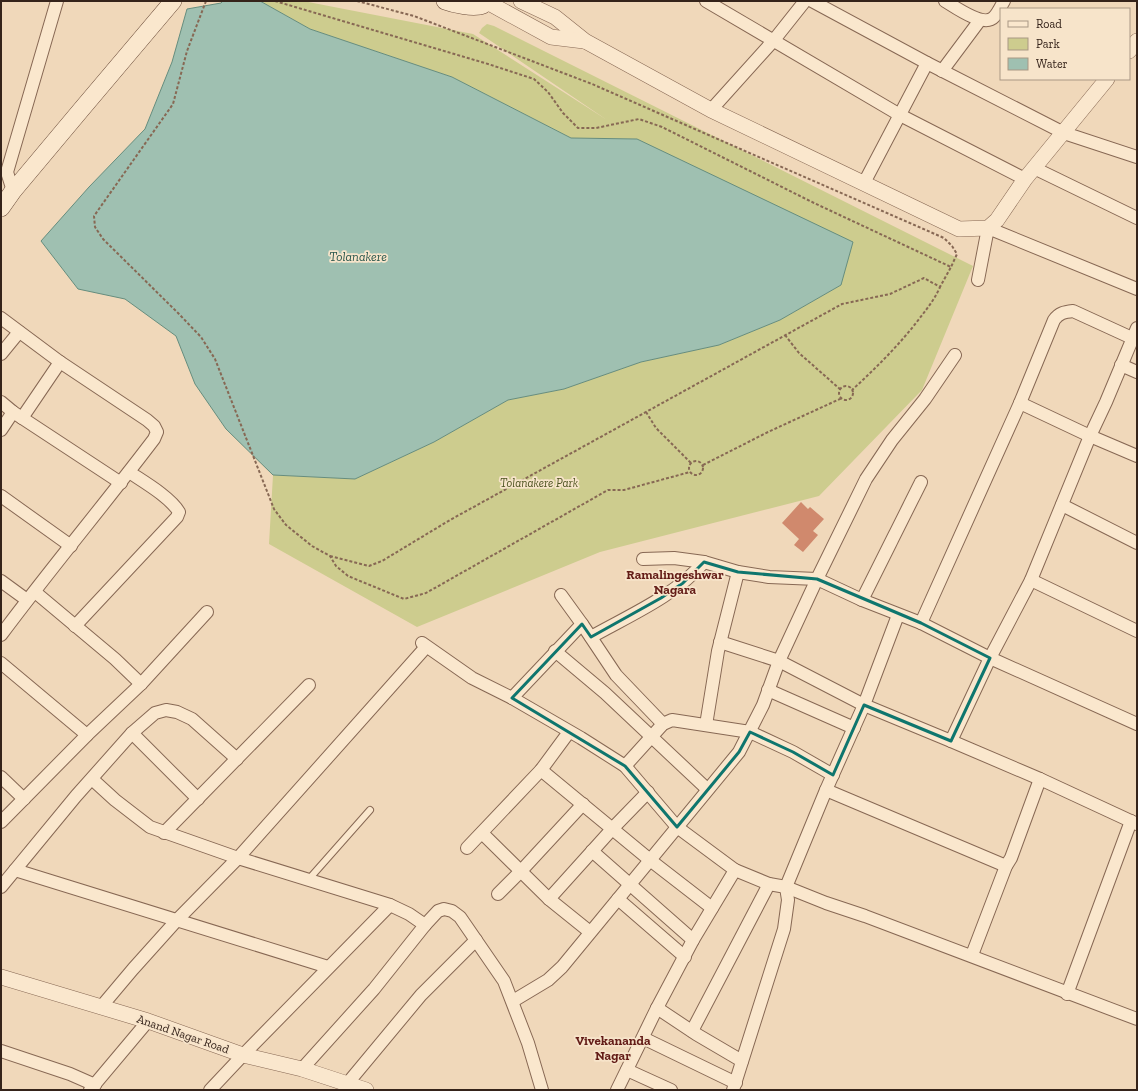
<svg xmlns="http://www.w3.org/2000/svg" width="1138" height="1091" viewBox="0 0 1138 1091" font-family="'Zilla Slab',serif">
	<rect width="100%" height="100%" fill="#f0d8ba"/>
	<path fill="#cdcc8e" d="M260,1H303L473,34L607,120L479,33L482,28L487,24L494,26L973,266L922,390L819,496L600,552L417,627L269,544L273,475L355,479L434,442L508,400L564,389L641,362L719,345L780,320L841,285L637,139L571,138L452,77L310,29Z"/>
	<path fill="#9fc0b1" stroke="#668d7e" d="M223,1H260L310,29L452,77L571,138L637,139L853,242L841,285L780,320L719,345L641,362L564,389L508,400L434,442L355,479L273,475L226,429L195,384L176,336L125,299L78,289L41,241L89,187L145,129L172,62L187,9L221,3Z"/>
	<path fill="#d0896d" d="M801,502L808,509L810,507L824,519L813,531L818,535L803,552L794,545L799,539L782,523Z"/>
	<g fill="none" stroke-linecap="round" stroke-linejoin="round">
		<defs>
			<path id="service" d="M309,879L370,810"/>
			<g id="minor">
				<path d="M706,1L900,115L1025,179"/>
				<path d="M812,1L927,63L1064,133L1137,157"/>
				<path d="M945,1C955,7 984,28 994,17C998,13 1001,6 1004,1"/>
				<path d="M942,71L980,20"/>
				<path d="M711,110L774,40L805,1"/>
				<path d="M1034,168L1137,218"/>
				<path d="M864,183L927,63"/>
				<path d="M13,191L7,172L57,1"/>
				<path d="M978,280L988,228L1137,289"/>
				<path d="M1,318L60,362L147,420L154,426L157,432L154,439C104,505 51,568 1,635"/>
				<path d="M1137,328L1106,402L1090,436L1031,580L990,658L951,741L1040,779L1137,824"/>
				<path d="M1,354L19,332"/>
				<path d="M1121,365L1137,372"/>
				<path d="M1,402L13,412L121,483"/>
				<path d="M1020,403L1090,436L1137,456"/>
				<path d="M22,418L60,362"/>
				<path d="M1,430L13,412"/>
				<path d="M1,496L71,546"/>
				<path d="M1062,505L1137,543"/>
				<path d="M643,559L674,558L704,562L738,572L769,577L817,579L862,600L921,623L990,658L1137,724"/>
				<path d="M1031,580L1137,631"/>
				<path d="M1,581L27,600"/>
				<path d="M35,592L115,659L141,684"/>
				<path d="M561,595L582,624L616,675L663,724"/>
				<path d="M862,600L921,482"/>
				<path d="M921,623L1020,403L1054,320C1059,313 1064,312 1073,311L1132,338"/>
				<path d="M75,626L177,517L179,512C170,497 144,482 129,472"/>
				<path d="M591,637C630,615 675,596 704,562"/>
				<path d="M720,642L779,661L864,705L951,741"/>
				<path d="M422,643L472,678L512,698L581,738L625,766L677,827L735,870L769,884L786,887L826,903L865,916L1137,1019"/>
				<path d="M555,651L605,693L707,789"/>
				<path d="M1,663L87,735"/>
				<path d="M768,690L854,728"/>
				<path d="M512,698L582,624"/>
				<path d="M706,725L718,651L738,572"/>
				<path d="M132,733L198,799"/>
				<path d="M625,766L663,724L672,720L750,732L793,752L833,775"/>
				<path d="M541,770L650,860L712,908"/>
				<path d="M1,777L24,799"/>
				<path d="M92,779L115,800L150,827L238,858L390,905L409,914L425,925"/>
				<path d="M826,790L1006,866"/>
				<path d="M1,822L87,735L141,684L207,612"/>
				<path d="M164,833L309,685"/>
				<path d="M482,833L549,899L590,932"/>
				<path d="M467,848L541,770L569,732"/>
				<path d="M592,851L693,940"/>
				<path d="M15,870L328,967"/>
				<path d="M1,887L76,796L132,733L155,713L166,710L177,712L192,719L237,759"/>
				<path d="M498,894L521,871L583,804"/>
				<path d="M549,899L613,828L648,792"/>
				<path d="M618,899L685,957"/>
				<path d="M972,955L1006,866L1011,858L1040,779"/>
				<path d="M1067,994L1131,821"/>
				<path d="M513,1001L548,980L562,967L739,752L763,705L779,661L817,579L866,479L892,440L925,399L955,355"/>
				<path d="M101,1007L133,969L177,920L238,858L426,647"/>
				<path d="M657,1008L696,1034L742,1061"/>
				<path d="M692,1031L769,884"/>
				<path d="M643,1038L736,1083"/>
				<path d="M1,1051L70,1074L95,1085"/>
				<path d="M302,1069L374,989L425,925L438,911L444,909L452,911L460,917L504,981L528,1043L542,1090"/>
				<path d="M627,1070L671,1090"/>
				<path d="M347,1084L421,995L476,940"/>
				<path d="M90,1090L148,1021"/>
				<path d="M210,1090L243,1055L390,905"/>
				<path d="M617,1090L657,1008L693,940L735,870"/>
				<path d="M733,1090L784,929L788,900L786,887L826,790L864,705L898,615"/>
			</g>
			<g id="tertiary">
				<path d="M521,1L555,17L585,41L711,110L959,229L988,228L997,220L1025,179L1107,79"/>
				<path d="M487,2L551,37L584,41"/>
				<path d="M1129,51L1137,41"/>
				<path d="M1,977L148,1021L243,1055L302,1069L366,1090"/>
			</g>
			<g id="secondary">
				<path d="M445,1C453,4 474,9 483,5C485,4 486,2 488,1"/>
				<path d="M1,208L13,191L80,111L173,1"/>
			</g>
		</defs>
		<use href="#service" stroke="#876854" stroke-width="8"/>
		<use href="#minor" stroke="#876854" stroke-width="14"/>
		<use href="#tertiary" stroke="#876854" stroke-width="16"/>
		<use href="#secondary" stroke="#684937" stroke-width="18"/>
		<g stroke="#876854" stroke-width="2" stroke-dasharray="3 2" stroke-linecap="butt">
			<path d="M206,1L187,51L173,104L94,216L95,227L103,239L178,313L201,337L215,359L274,509L286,525L312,546L330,556L336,566L348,576L404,599L426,593L608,490H624L690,472"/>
			<path d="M275,1L488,64L534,79L548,92L563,113L578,128H596L639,119L662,127L814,203L951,267L940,287"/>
			<path d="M357,1L414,16L592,84L944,238L952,246L957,254L951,267"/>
			<path d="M785,335L799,353L841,390"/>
			<circle cx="846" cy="393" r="7"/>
			<path d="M646,412L656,428L691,463"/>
			<circle cx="696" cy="468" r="7"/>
			<path d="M703,465L768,432L842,398"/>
			<path d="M330,556L369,566L382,561L450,520L842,304L890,294L924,278L940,287C934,301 925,311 916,323C897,347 875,369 852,390"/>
		</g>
		<use href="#service" stroke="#fae7cd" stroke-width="6"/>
		<use href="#minor" stroke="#fae7cd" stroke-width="12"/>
		<use href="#tertiary" stroke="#fae7cd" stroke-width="15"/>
		<use href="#secondary" stroke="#fae7cd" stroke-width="17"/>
	</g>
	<path fill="none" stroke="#0f766e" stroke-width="3" stroke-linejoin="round" d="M704,562L738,572L817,579L921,623L990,658L951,741L864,705L833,775L793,752L750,732L739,752L677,827L625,766L512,698L582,624L591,637L661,598L683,583Z"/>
	<g text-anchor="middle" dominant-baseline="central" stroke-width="3.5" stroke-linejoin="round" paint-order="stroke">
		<g font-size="12" font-style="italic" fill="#4c521f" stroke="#f7e4ca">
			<text x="539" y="483">Tolanakere Park</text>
		</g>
		<g font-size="12" fill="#35231a" stroke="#f7e4ca">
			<text transform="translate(183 1034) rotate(19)">Anand Nagar Road</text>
		</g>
		<g font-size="13" font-style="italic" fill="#28564c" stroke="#f7e4ca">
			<text x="358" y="256">Tolanakere</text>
		</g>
		<g font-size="13" font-weight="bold" fill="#631c17" stroke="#f7e4ca">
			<text x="675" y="574">Ramalingeshwar<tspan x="675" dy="15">Nagara</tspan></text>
			<text x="613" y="1040">Vivekananda<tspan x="613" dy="15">Nagar</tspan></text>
		</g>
	</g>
	<rect width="1138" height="1091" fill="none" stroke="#35231a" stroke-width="4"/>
	<rect x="1000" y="8" width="130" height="72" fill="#f7e4ca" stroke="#a99784"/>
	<rect x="1008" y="21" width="20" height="6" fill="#fae7cd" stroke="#a99784"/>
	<text x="1036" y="28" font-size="12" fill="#35231a">Road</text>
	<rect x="1008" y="38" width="20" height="12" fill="#cdcc8e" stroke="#a99784"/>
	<text x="1036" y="48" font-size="12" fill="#35231a">Park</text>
	<rect x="1008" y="58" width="20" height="12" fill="#9fc0b1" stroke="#a99784"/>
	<text x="1036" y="68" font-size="12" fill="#35231a">Water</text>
</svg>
